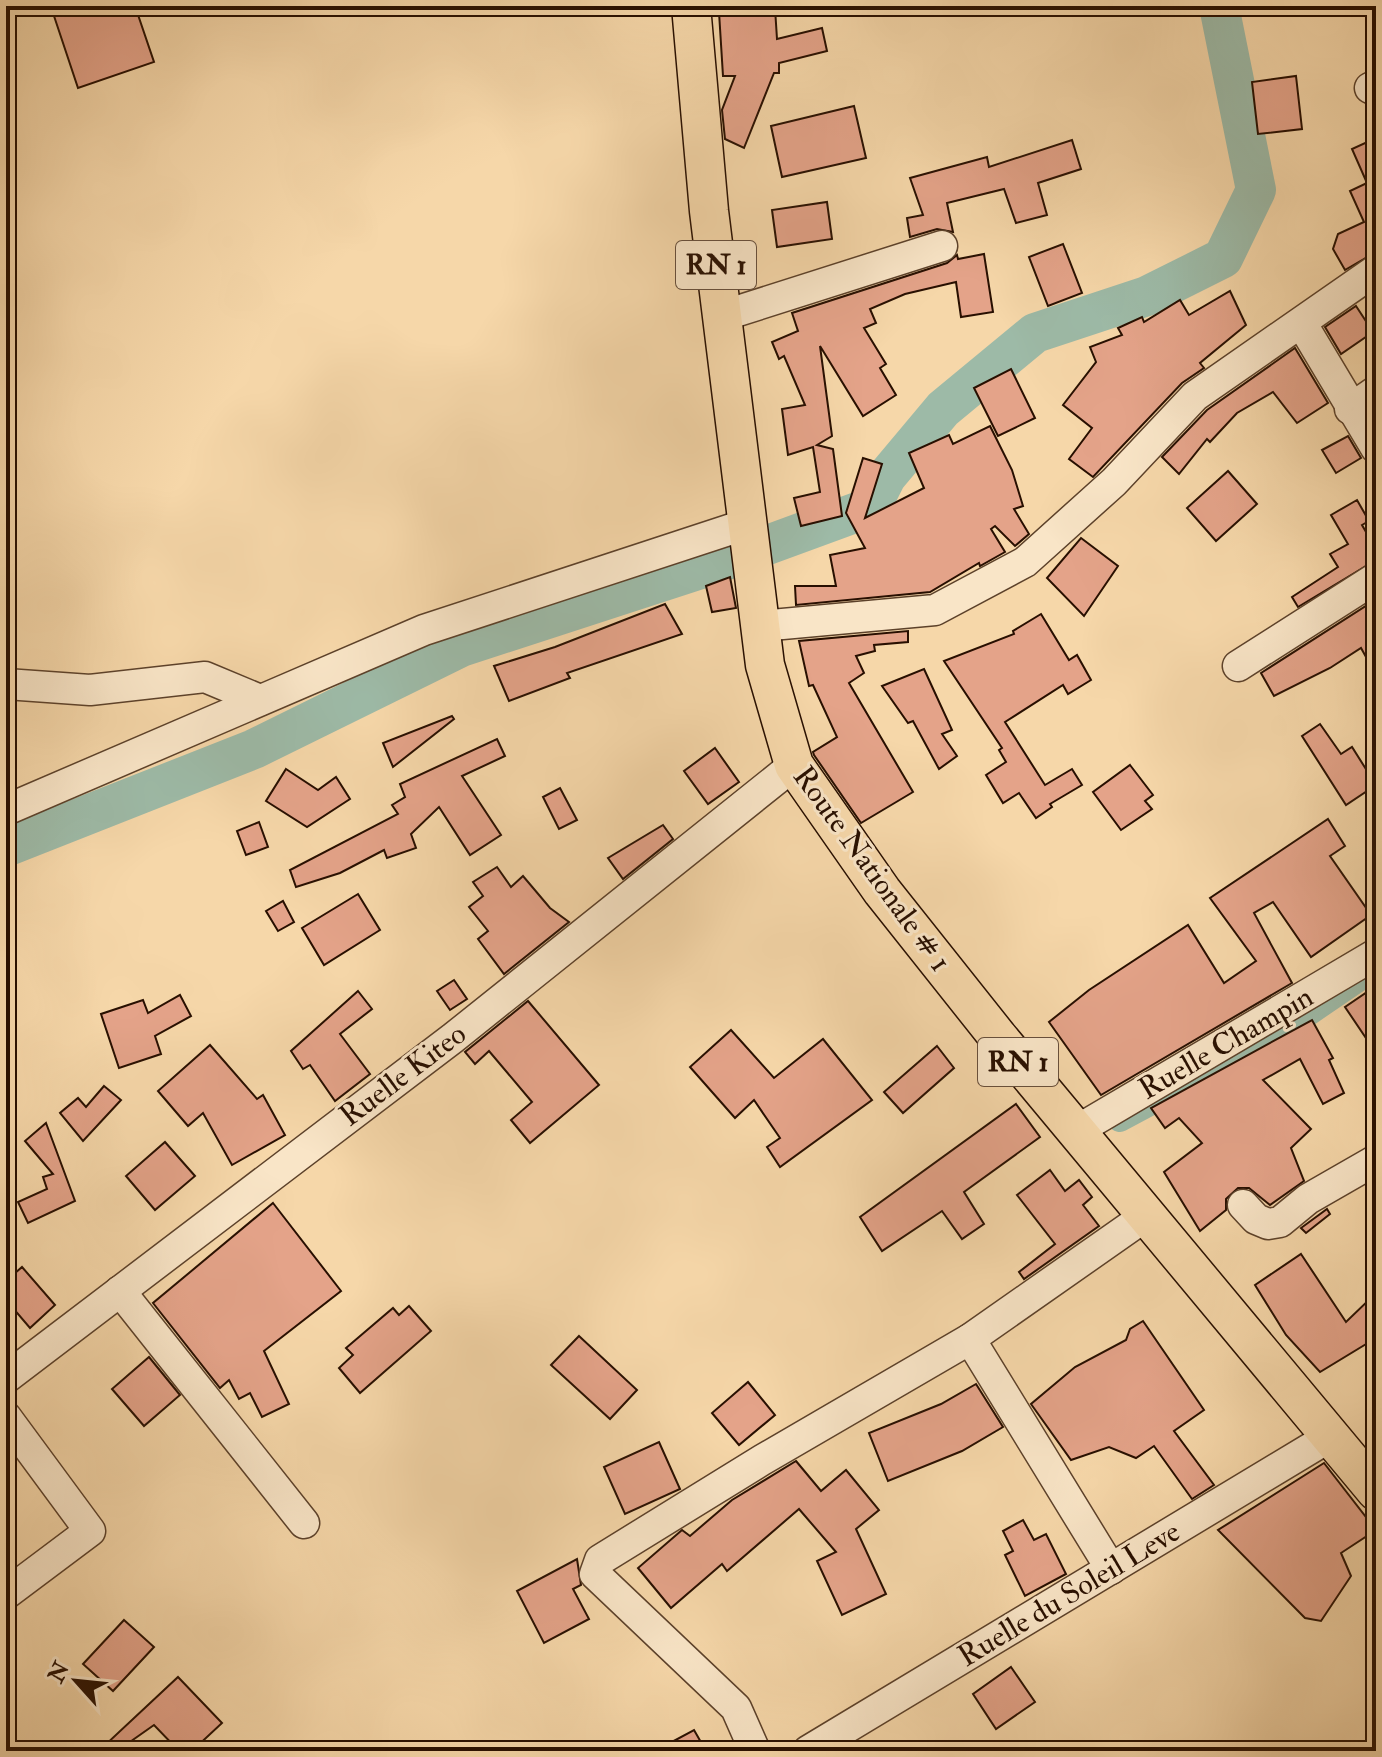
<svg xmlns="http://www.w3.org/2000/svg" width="1382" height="1757" viewBox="0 0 1382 1757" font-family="'IM FELL Double Pica',serif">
	<rect width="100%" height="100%" fill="#f6d7a9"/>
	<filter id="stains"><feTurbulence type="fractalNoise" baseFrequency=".0025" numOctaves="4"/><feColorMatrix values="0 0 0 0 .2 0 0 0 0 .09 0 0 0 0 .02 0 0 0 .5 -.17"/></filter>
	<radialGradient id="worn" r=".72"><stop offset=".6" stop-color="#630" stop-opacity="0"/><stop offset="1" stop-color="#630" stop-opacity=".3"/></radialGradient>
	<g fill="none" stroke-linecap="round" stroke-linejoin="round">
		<path stroke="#9dbaa7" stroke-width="24" d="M1120,1120L1275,1037L1367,974"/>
		<path stroke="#9dbaa7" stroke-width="40" d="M6,847L254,749L461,647L713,565L871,507L886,477L943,409L1035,333L1147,296L1223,258L1256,190L1219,6"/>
	</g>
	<g fill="#e4a389" stroke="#280f00" stroke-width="2">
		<path d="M74,6H135L154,62L78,88L53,13Z"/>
		<path d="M775,8L777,39L822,28L827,51L779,63V73H774L744,148L725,139L722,110L735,76H723L719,12Z"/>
		<path d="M1296,76L1302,129L1258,134L1252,82Z"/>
		<path d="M854,106L866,158L782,177L771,126Z"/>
		<path d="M1376,138V252L1345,270L1333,249L1338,234L1364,222L1350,191L1367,183L1352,149Z"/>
		<path d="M1072,140L1081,169L1038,183L1047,215L1016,223L1004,189L947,203L953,232L937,229L910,237L907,218L923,215L910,178L987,157L989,167Z"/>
		<path d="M827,202L832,239L777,247L772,210Z"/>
		<path d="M1063,244L1082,293L1048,306L1029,257Z"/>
		<path d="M984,254L993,312L961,317L956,282L905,294L870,309L876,323L864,328L886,364L880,368L896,395L863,416L820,346L832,436L817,445L833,449L842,516L801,526L794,498L820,492L813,447L788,455L782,409L805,405L784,356L779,359L772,342L798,331L792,313L947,263L957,255L958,259Z"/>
		<path d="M1230,291L1246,325L1200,363L1204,368L1182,383L1093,477L1069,459L1092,428L1063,405L1096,362L1090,347L1122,335L1118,328L1142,317L1144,322L1180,300L1189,315Z"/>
		<path d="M1356,306L1373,332L1341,354L1325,327Z"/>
		<path d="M1295,348L1328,403L1297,423L1273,392L1237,413L1210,442L1207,439L1179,474L1162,457L1207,410Z"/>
		<path d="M1011,369L1035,418L998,436L974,388Z"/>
		<path d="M990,426L1012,470L1023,506L1014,509L1029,534L1015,546L995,526L991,529L1005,552L980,566L979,563L930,592L796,605L795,586H836L830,555L865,548L846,513L863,458L882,464L865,518L924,488L909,453L949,435L953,444Z"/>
		<path d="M1348,436L1361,458L1336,473L1322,450Z"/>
		<path d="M1228,471L1257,504L1216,541L1187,508Z"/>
		<path d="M1357,500L1369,521L1362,525L1376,549V560L1298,607L1292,597L1338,567L1330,554L1348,544L1331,515Z"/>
		<path d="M1081,538L1118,566L1084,616L1047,578Z"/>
		<path d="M730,577L736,608L712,612L706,586Z"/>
		<path d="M665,604L682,634L567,673L570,678L509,701L494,666L555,647Z"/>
		<path d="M1369,604L1376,616V675L1361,648L1330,668L1274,696L1261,673Z"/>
		<path d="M1041,614L1069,660L1077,655L1091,680L1068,694L1063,685L1005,722L1045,785L1072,769L1082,785L1050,804L1052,807L1036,818L1019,793L1003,803L986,775L1006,762L999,750L1002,748L944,661L1014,634L1013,631Z"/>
		<path d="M908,631V642L874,645L875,651L856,656L864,673L849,683L913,792L861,823L814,755L813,752L837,737L813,685L809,686L799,641Z"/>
		<path d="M924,669L952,730L942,734L957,756L939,769L913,721L908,723L882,686Z"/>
		<path d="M452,716L454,719L393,767L383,743Z"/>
		<path d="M1320,724L1341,754L1352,747L1376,785L1346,805L1302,736Z"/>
		<path d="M497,739L505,756L462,776L501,835L470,855L439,807L411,834L416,848L387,858L384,850L340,873L296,887L290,870L398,814L392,805L405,797L400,784Z"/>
		<path d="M715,748L739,782L708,804L684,771Z"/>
		<path d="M1130,765L1153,795L1145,801L1152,809L1121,830L1093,792Z"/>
		<path d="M286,769L318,790L336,777L350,799L307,827L266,801Z"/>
		<path d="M560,788L577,820L559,829L543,797Z"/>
		<path d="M1328,819L1345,846L1330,856L1371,915L1311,957L1273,902L1254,913L1292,983L1101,1095L1049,1022L1089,990L1188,925L1224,983L1256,961L1210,898Z"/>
		<path d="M259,822L268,847L246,855L237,831Z"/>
		<path d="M663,825L673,839L623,879L608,858Z"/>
		<path d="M497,867L511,887L523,876L550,908L569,922L504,974L478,939L488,931L469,907L483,896L473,882Z"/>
		<path d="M358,894L380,930L324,965L302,928Z"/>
		<path d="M283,901L294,922L278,931L266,911Z"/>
		<path d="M454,980L467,999L450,1010L437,991Z"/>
		<path d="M1376,986V1053L1345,1007Z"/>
		<path d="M358,991L372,1009L340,1034L370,1074L335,1101L310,1065L303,1069L291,1051Z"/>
		<path d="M180,995L191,1016L155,1036L161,1054L119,1068L101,1014L143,1000L148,1013Z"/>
		<path d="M528,1001L599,1085L530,1143L511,1120L532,1102L489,1051L475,1064L465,1052Z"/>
		<path d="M1312,1020L1333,1058L1329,1060L1344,1093L1323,1104L1300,1059L1263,1080L1311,1129L1291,1148L1304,1181L1270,1205L1249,1188H1238L1226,1199V1210L1200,1231L1164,1172L1202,1143L1179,1118L1165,1128L1151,1108Z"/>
		<path d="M731,1030L774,1078L823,1039L872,1100L780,1167L767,1147L780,1138L754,1100L735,1118L690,1067Z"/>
		<path d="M210,1045L257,1099L263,1095L285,1135L232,1165L203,1113L188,1126L158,1091Z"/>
		<path d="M937,1046L954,1068L903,1113L884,1092Z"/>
		<path d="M104,1086L121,1100L83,1141L60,1113L78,1098L86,1107Z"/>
		<path d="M1016,1104L1040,1137L964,1192L984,1224L962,1239L942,1211L882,1251L860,1217Z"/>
		<path d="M46,1123L75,1201L28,1223L18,1202L47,1189L43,1177L53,1174L25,1141Z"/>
		<path d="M165,1142L195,1176L155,1210L126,1176Z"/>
		<path d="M1050,1170L1065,1191L1079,1180L1092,1197L1083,1205L1099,1226L1024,1279L1019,1272L1055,1244L1017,1195Z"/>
		<path d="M273,1203L341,1291L264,1351L289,1404L262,1417L250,1393L239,1399L229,1380L220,1388L153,1303Z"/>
		<path d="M1327,1209L1330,1214L1306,1233L1301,1228Z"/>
		<path d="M1301,1254L1346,1322L1376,1293V1338L1320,1372L1286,1335L1255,1285Z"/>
		<path d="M22,1267L55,1305L30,1328L6,1300V1281Z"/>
		<path d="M409,1306L431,1331L360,1393L339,1368L353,1355L346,1348L393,1308L399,1315Z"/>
		<path d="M1143,1321L1204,1410L1174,1431L1214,1485L1192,1499L1154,1446L1136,1458L1109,1447L1071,1460L1031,1404L1075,1367L1126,1340L1130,1329Z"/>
		<path d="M579,1336L637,1390L610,1419L551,1365Z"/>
		<path d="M149,1357L180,1395L144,1426L112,1389Z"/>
		<path d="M748,1382L775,1415L739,1445L712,1413Z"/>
		<path d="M976,1384L1003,1427L962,1451L888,1481L869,1433L941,1404Z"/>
		<path d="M659,1442L680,1489L625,1514L604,1467Z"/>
		<path d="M796,1461L821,1491L846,1470L879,1510L856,1529L886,1594L842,1615L817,1561L836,1552L799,1509L727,1571L722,1564L671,1608L638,1568L682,1530L690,1536L732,1500Z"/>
		<path d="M1324,1463L1376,1530L1341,1553L1351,1576L1321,1621L1305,1618L1218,1530Z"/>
		<path d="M1023,1520L1034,1540L1046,1534L1066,1574L1025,1596L1005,1555L1013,1551L1003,1531Z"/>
		<path d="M577,1559L581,1585L573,1589L589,1619L544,1643L517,1591Z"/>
		<path d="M124,1620L154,1647L113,1691L83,1664Z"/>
		<path d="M1011,1667L1035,1702L996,1729L973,1694Z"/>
		<path d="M178,1677L222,1723L192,1751H179L154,1725L117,1751H106L103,1747Z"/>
		<path d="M694,1730L706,1751H655Z"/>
	</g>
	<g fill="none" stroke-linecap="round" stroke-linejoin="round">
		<defs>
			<g id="minor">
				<path d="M1370,88L1376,85"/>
				<path d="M722,316L942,246"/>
				<path d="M1302,324L1376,448"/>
				<path d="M1350,409L1376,391"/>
				<path d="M760,626L935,610L1025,562L1114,482L1195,396L1376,270"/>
				<path d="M1238,666L1376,578"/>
				<path d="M6,684L90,690L205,677L260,700"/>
				<path d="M6,810L424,630L747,524"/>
				<path d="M1076,1131L1376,954"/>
				<path d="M1243,1205L1256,1219L1268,1224L1280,1222L1308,1199L1376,1160"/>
				<path d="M120,1291L304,1523"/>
				<path d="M970,1339L1111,1569"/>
				<path d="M6,1378L453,1038L794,765"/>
				<path d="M6,1417L90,1531L6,1594"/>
				<path d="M755,1751L736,1708L595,1574L600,1560L762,1460L970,1339L1147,1215"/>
				<path d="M808,1751L1331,1436"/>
			</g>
			<path id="major" d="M691,6L709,211L765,665L794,765L882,891L998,1037L1376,1491"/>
		</defs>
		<use href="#minor" stroke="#5c412a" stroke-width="33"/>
		<use href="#major" stroke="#280f00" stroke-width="41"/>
		<use href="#minor" stroke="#f9e5c7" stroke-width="30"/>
		<use href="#major" stroke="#f6d7a9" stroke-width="38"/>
	</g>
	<g text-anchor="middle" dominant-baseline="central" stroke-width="6" stroke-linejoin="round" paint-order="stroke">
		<g fill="#f9e5c7" stroke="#674f3c" stroke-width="2">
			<rect x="676" y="241" width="80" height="48" rx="6"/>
			<rect x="978" y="1038" width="80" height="48" rx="6"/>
		</g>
		<g font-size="28" font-weight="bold" fill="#280f00">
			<text x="716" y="265">RN 1</text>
			<text x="1018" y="1062">RN 1</text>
		</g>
		<g font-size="30" fill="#280f00" stroke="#f9e5c7">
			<text transform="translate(872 869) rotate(54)">Route Nationale # 1</text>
			<text transform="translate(1226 1043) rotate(-30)">Ruelle Champin</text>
			<text transform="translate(403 1075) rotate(-37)">Ruelle Kiteo</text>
			<text transform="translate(1069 1594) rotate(-31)">Ruelle du Soleil Leve</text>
		</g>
	</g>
	<rect width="1382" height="1757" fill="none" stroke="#f6d7a9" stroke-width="32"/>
	<rect x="8" y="8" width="1366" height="1741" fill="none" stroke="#280f00" stroke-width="4"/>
	<rect x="16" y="16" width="1350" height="1725" fill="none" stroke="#280f00" stroke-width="2"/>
	<g transform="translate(76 1681) rotate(297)" stroke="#f9e5c7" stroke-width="6" paint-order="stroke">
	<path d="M0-6L14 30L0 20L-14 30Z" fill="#280f00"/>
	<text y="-12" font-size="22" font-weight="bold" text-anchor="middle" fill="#280f00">N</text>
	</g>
	<rect width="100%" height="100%" filter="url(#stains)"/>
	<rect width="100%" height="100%" fill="url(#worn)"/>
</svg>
